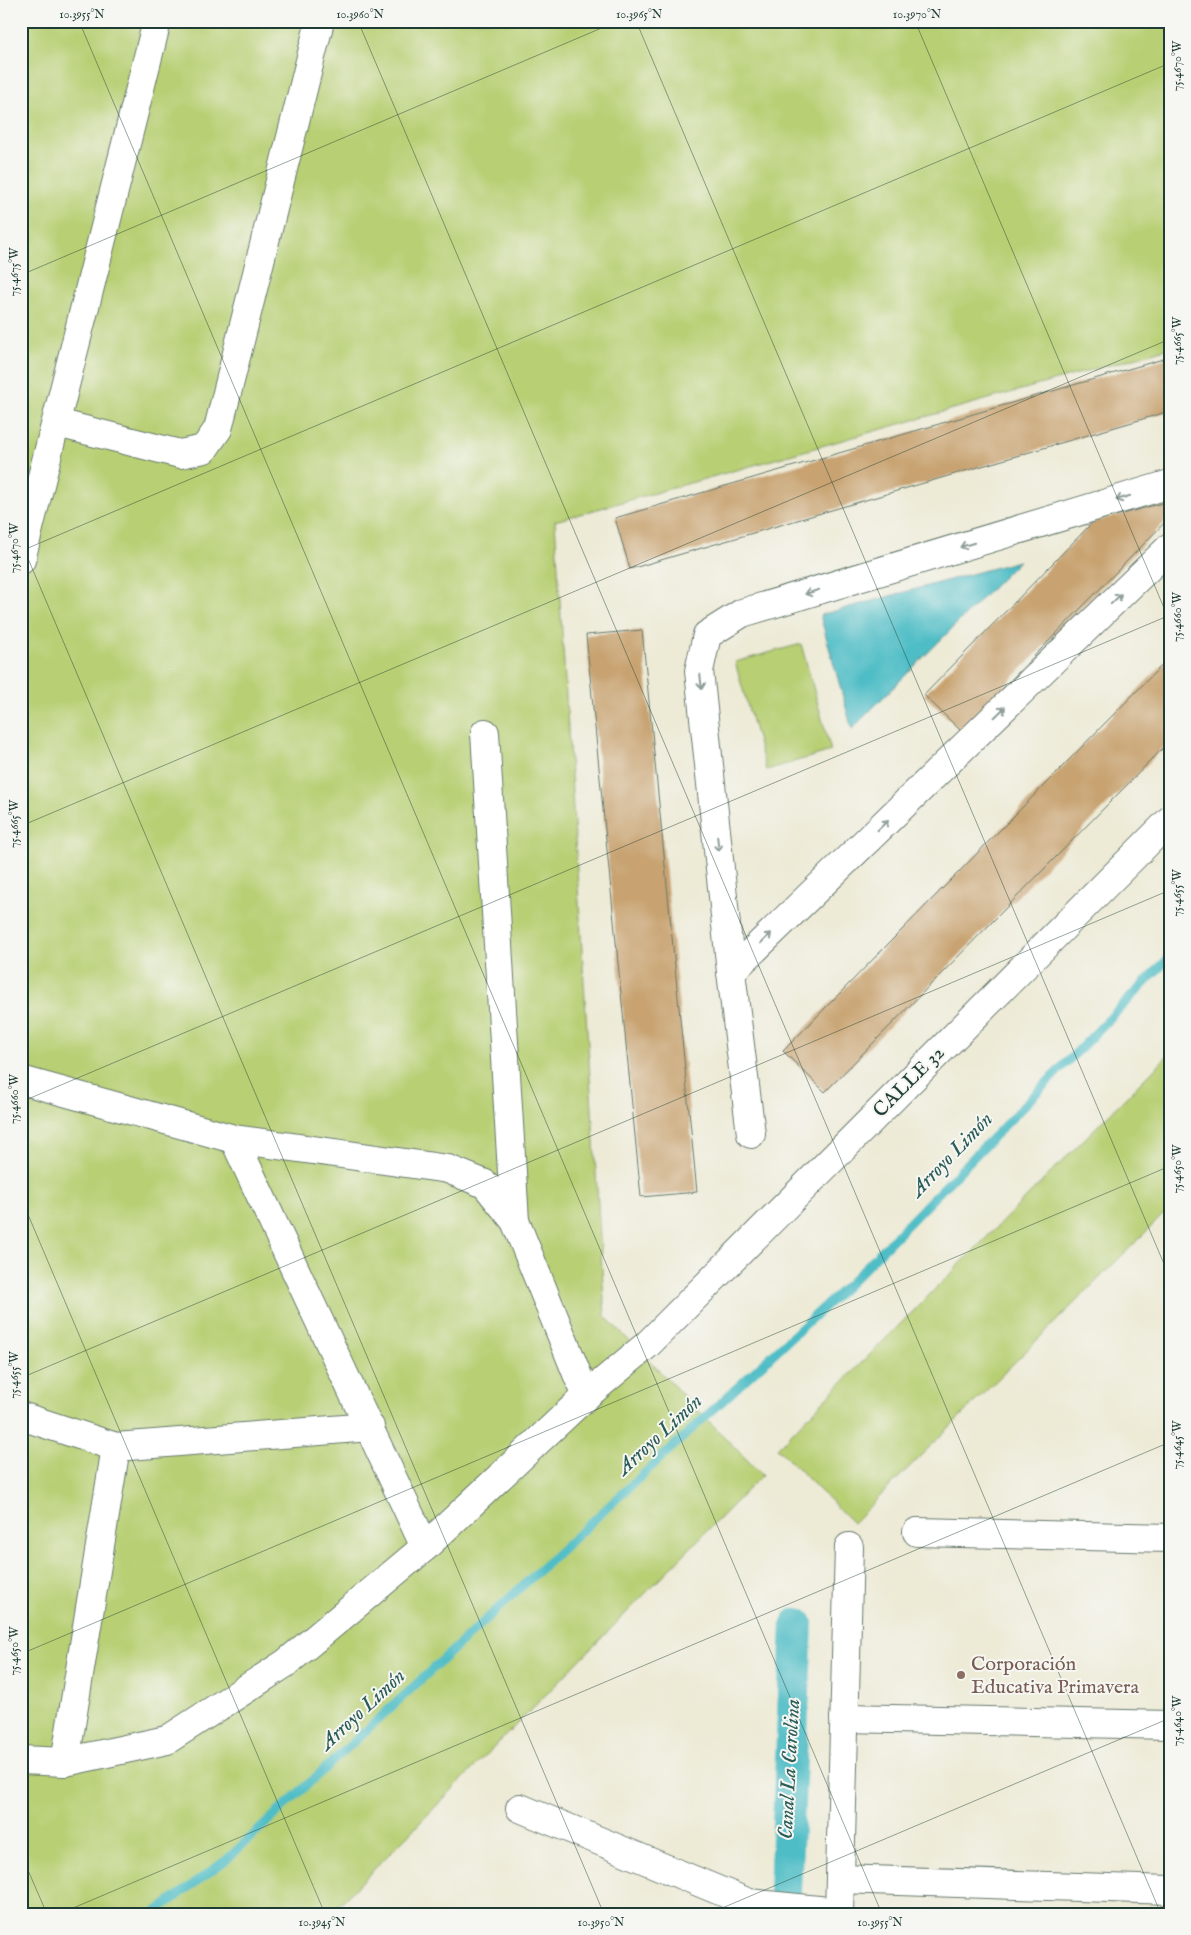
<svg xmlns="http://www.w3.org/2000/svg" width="1191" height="1935" viewBox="0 0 1191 1935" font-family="'IM FELL English',serif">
	<rect width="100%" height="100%" fill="#f6f6f2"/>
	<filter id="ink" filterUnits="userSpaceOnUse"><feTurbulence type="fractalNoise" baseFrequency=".02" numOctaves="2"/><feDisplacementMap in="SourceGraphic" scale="10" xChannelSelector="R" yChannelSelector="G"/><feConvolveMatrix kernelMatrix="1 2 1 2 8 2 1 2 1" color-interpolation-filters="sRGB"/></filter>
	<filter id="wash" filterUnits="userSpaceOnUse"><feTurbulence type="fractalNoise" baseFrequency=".0096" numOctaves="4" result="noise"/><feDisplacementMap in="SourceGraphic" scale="20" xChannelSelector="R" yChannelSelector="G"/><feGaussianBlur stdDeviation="1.12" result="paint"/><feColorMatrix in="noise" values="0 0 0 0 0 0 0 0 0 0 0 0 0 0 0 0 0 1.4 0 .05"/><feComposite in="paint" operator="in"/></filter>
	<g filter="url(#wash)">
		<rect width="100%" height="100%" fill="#edead6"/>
		<g fill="#b8cf73" stroke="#6c8654">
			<path d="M21,21H1170V348L555,521L605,1316L762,1475L330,1914H21Z"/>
			<path d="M801,644L831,751L766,770L735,662Z"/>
			<path d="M1170,1053V1208L853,1523L777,1448Z"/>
		</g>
		<path fill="#4fbdc6" stroke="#377d7d" d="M1019,561L852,729L820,615Z"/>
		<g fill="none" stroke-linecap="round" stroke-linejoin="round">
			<path stroke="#4fbdc6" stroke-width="9" d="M153,1914L226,1860L850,1283L1170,957"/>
			<path stroke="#4fbdc6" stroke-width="32" d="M784,1914L797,1624"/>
		</g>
		<g id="blocks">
			<g fill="#c8a371">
				<path d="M1170,357V411L630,569L615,518Z"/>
				<path d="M1170,501V517L961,731L924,695L1093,522Z"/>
				<path d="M642,630L697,1192L641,1197L586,635Z"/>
				<path d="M1170,657V741L825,1092L783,1051Z"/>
			</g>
		</g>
	</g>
	<g filter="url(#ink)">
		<use href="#blocks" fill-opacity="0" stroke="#677a6d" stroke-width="1"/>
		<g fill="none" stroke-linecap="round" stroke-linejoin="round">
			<defs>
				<g id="street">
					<path d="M57,423L180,454L204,449L218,429L320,21"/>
					<path d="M21,560L157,21"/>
					<path d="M485,733L515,1221"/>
					<path d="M731,972L1170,547"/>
					<path d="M21,1080L234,1139L448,1169L485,1184L515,1221L586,1396"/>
					<path d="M751,1134L731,972L699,671L707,635L742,613L1170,484"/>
					<path d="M234,1139L425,1547"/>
					<path d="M21,1416L116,1447L370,1427"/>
					<path d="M917,1532L1170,1538"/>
					<path d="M844,1718L1170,1725"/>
					<path d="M21,1760L65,1762L167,1740L286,1663L425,1547L586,1396L648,1344L1170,820"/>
					<path d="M65,1762L116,1447"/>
					<path d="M520,1808L749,1903L839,1912"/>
					<path d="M840,1879L1170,1890"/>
					<path d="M839,1914L849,1547"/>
				</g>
			</defs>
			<use href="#street" stroke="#677a6d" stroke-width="30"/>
			<use href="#street" stroke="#fff" stroke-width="28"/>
		</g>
		<defs><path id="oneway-shaft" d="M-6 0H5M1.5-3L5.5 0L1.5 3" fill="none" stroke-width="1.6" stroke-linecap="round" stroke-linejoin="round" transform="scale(1.25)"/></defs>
		<g stroke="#8f9e9a">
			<use href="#oneway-shaft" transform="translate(1123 498) rotate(163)"/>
			<use href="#oneway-shaft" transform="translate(967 545) rotate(163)"/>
			<use href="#oneway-shaft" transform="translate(812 592) rotate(163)"/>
			<use href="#oneway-shaft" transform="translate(1116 599) rotate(-44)"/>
			<use href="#oneway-shaft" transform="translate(701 682) rotate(84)"/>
			<use href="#oneway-shaft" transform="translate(1000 712) rotate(-44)"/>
			<use href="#oneway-shaft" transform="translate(883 825) rotate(-44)"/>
			<use href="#oneway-shaft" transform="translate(718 844) rotate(84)"/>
			<use href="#oneway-shaft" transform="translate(766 938) rotate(-44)"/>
		</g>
	</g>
	<path fill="none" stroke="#1f3d34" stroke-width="1" stroke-opacity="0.45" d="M79,21L882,1914M358,21L1161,1914M636,21L1170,1278M915,21L1170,622M21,275L618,21M21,542L604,1914M21,551L1170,63M21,826L1170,339M21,1102L1170,615M21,1198L325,1914M21,1378L1170,890M21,1654L1170,1166M21,1854L47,1914M59,1914L1170,1442M708,1914L1170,1718"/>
	<circle fill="#8d6e63" stroke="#f6f6f2" stroke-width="2" cx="961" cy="1675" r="5"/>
	<g text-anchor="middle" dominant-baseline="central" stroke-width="4" stroke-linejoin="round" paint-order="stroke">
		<g font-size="20" fill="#1f3d34" stroke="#f6f6f2">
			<text transform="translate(909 1082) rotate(-45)">CALLE 32</text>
		</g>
		<g font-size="20" fill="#785e54" stroke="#f6f6f2" text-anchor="start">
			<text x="971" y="1664">Corporación<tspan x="971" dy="23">Educativa Primavera</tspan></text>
		</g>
		<g font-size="21" font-style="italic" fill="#2b5d58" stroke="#f6f6f2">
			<text transform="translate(952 1155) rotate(-46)">Arroyo Limón</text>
			<text transform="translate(660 1435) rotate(-43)">Arroyo Limón</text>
			<text transform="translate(363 1710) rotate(-43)">Arroyo Limón</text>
			<text transform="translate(790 1769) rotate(-87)">Canal La Carolina</text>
		</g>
	</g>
	<rect width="1191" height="1935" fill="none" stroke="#f6f6f2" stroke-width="55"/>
	<rect x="28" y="28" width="1136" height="1880" fill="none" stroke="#1f3d34" stroke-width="2"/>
	<g font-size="12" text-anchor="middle" fill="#1f3d34">
		<text x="82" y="18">10.3955°N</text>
		<text x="360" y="18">10.3960°N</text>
		<text x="639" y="18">10.3965°N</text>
		<text x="917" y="18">10.3970°N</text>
		<text transform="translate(1177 66) rotate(-90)" y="4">75.4670°W</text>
		<text transform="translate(14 272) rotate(-90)" y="4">75.4675°W</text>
		<text transform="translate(1177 341) rotate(-90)" y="4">75.4665°W</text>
		<text transform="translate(14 548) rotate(-90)" y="4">75.4670°W</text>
		<text transform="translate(1177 617) rotate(-90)" y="4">75.4660°W</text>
		<text transform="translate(14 824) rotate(-90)" y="4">75.4665°W</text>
		<text transform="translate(1177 893) rotate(-90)" y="4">75.4655°W</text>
		<text transform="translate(14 1099) rotate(-90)" y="4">75.4660°W</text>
		<text transform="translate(1177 1169) rotate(-90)" y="4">75.4650°W</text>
		<text transform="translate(14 1375) rotate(-90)" y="4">75.4655°W</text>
		<text transform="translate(1177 1445) rotate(-90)" y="4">75.4645°W</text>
		<text transform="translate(14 1651) rotate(-90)" y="4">75.4650°W</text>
		<text transform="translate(1177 1721) rotate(-90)" y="4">75.4640°W</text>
		<text x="322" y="1926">10.3945°N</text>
		<text x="601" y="1926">10.3950°N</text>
		<text x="880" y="1926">10.3955°N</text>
	</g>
</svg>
